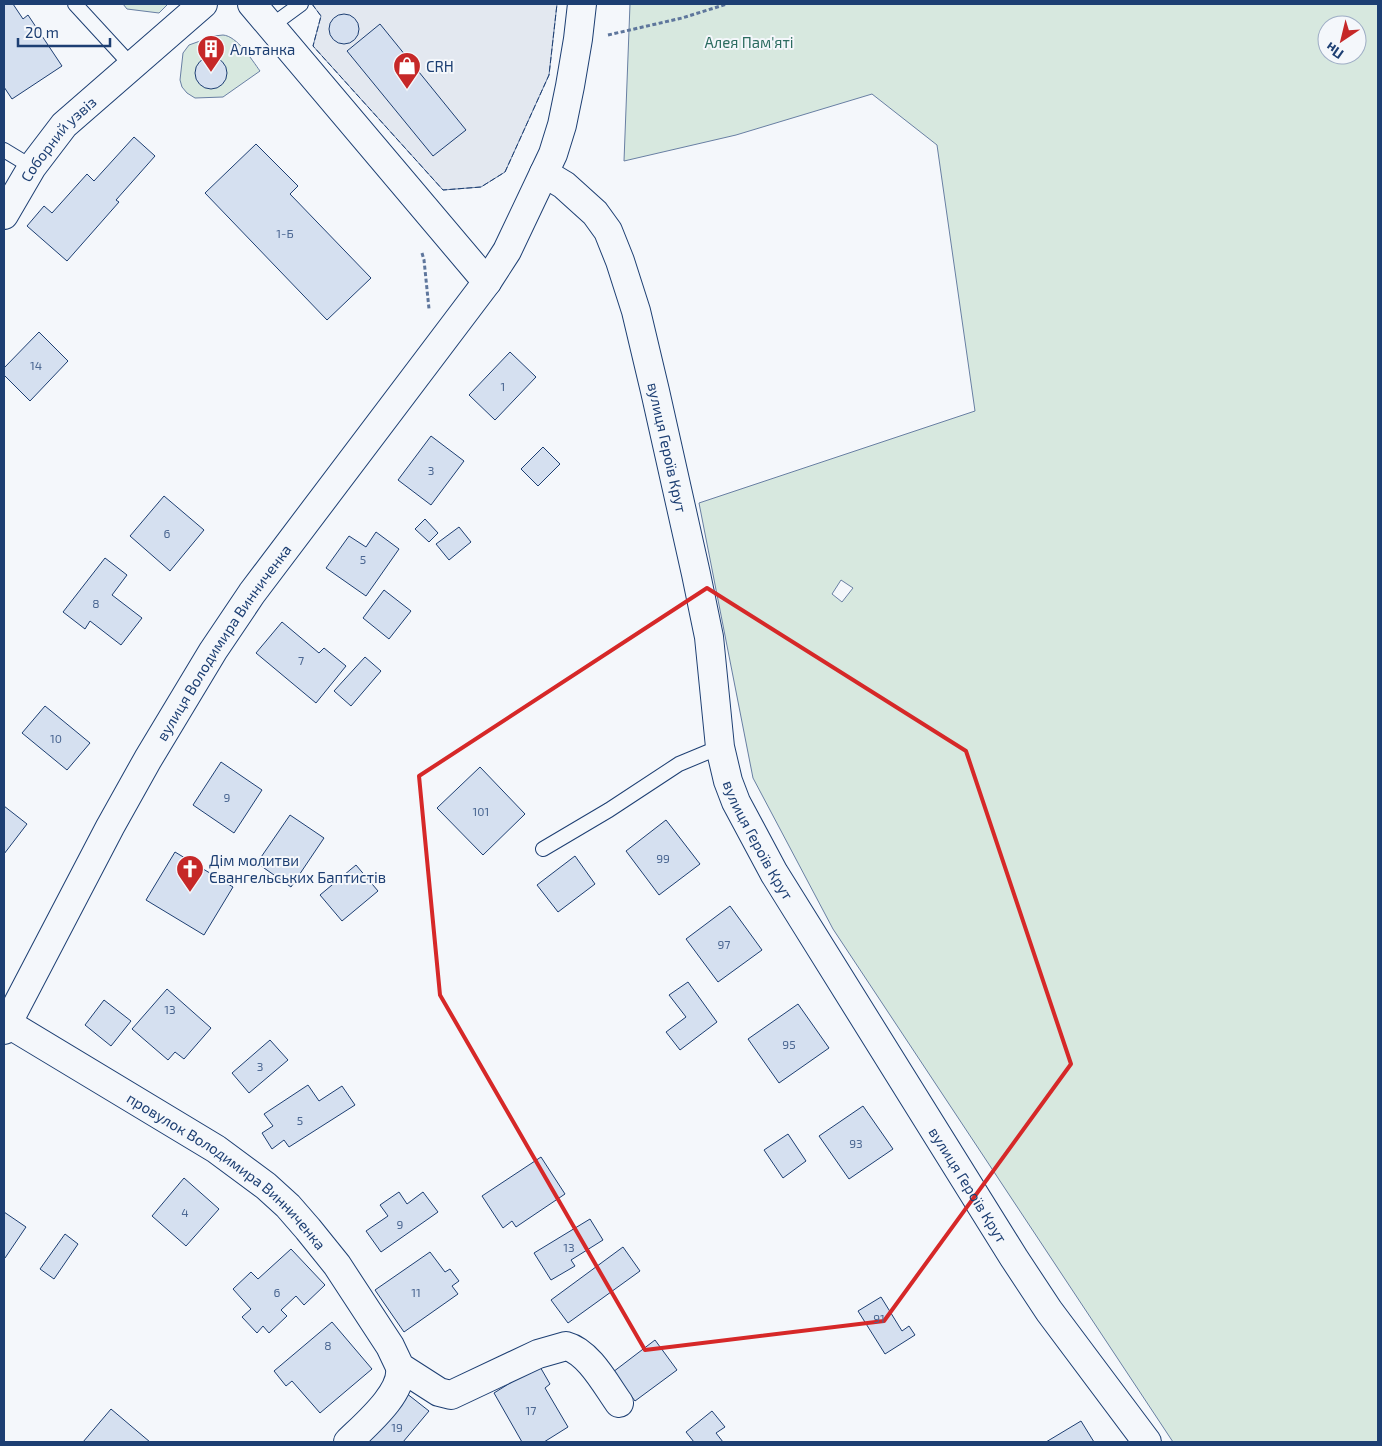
<svg xmlns="http://www.w3.org/2000/svg" width="1382" height="1446" viewBox="0 0 1382 1446" font-family="'Exo 2',sans-serif">
	<rect width="100%" height="100%" fill="#f4f7fb"/>
	<g fill="#d7e8df" stroke="#687fa3" fill-rule="evenodd">
		<path d="M123,4H168L159,13L127,9Z"/>
		<path d="M630,4H1378V1442H1173L833,929L753,778L699,503L975,411L937,145L872,94L736,135L624,161ZM1327,25H1357V55H1327ZM841,580L853,588L842,602L832,594Z"/>
		<path d="M223,35C237,36 252,60 260,71L223,97L195,98L187,93L182,87L180,80L183,53L189,45L214,36Z"/>
	</g>
	<path fill="#e3e8f0" stroke="#687fa3" d="M312,4H557L549,75L505,172L481,187L443,190L313,46L321,16Z"/>
	<g fill="#d5e0f0" stroke="#1d3f73">
		<path d="M4,4H13L23,19L28,15L62,66L12,99L4,87Z"/>
		<circle cx="344" cy="29" r="15"/>
		<path d="M380,24L466,130L433,156L347,51Z"/>
		<circle cx="211" cy="73" r="16"/>
		<path d="M134,137L155,156L116,200L119,202L67,261L27,226L44,206L52,213L87,174L94,181Z"/>
		<path d="M256,144L298,186L290,194L371,278L327,320L205,193Z"/>
		<path d="M39,332L68,361L30,401L4,375V368Z"/>
		<path d="M510,352L536,377L495,420L469,395Z"/>
		<path d="M431,436L464,461L431,505L398,480Z"/>
		<path d="M543,447L560,464L538,486L521,469Z"/>
		<path d="M164,496L204,530L170,571L130,536Z"/>
		<path d="M425,519L438,533L429,542L415,529Z"/>
		<path d="M459,527L471,542L449,560L436,544Z"/>
		<path d="M376,532L399,549L366,596L326,568L349,536L366,547Z"/>
		<path d="M105,558L127,575L112,595L142,618L121,645L90,621L85,629L63,612Z"/>
		<path d="M384,590L411,611L389,639L363,618Z"/>
		<path d="M282,622L319,653L324,648L346,666L316,703L256,653Z"/>
		<path d="M365,657L381,671L351,706L334,691Z"/>
		<path d="M45,706L90,743L67,770L22,733Z"/>
		<path d="M221,762L262,790L234,833L193,805Z"/>
		<path d="M480,767L525,814L483,855L437,808Z"/>
		<path d="M4,806L27,824L4,854Z"/>
		<path d="M290,815L324,838L291,887L257,863Z"/>
		<path d="M666,820L700,864L659,895L626,851Z"/>
		<path d="M175,852L233,887L204,935L146,900Z"/>
		<path d="M575,856L595,884L558,912L537,885Z"/>
		<path d="M356,865L378,891L342,921L320,895Z"/>
		<path d="M730,906L762,950L718,982L686,939Z"/>
		<path d="M688,982L717,1022L680,1050L666,1032L686,1017L669,995Z"/>
		<path d="M167,989L211,1028L184,1059L175,1052L168,1060L132,1029Z"/>
		<path d="M104,1000L131,1021L111,1046L85,1025Z"/>
		<path d="M798,1004L829,1048L779,1083L748,1039Z"/>
		<path d="M270,1040L288,1060L249,1093L232,1073Z"/>
		<path d="M308,1085L319,1101L342,1086L355,1105L289,1147L284,1140L272,1149L262,1133L273,1126L264,1114Z"/>
		<path d="M863,1106L893,1149L849,1179L819,1136Z"/>
		<path d="M788,1134L806,1161L783,1178L764,1150Z"/>
		<path d="M541,1157L565,1194L516,1227L512,1221L503,1228L482,1196Z"/>
		<path d="M184,1178L219,1209L186,1246L152,1216Z"/>
		<path d="M399,1192L407,1204L423,1192L438,1212L381,1252L366,1231L388,1216L380,1205Z"/>
		<path d="M4,1212L26,1227L5,1258L4,1257Z"/>
		<path d="M590,1219L603,1240L571,1260L575,1266L551,1280L534,1253Z"/>
		<path d="M65,1234L78,1244L54,1279L40,1269Z"/>
		<path d="M623,1247L640,1271L568,1323L551,1300Z"/>
		<path d="M291,1249L325,1285L304,1305L296,1296L281,1310L287,1316L269,1333L263,1326L257,1333L242,1317L251,1309L233,1289L251,1272L258,1279Z"/>
		<path d="M430,1252L445,1272L450,1269L459,1281L452,1286L458,1294L404,1332L375,1290Z"/>
		<path d="M881,1297L902,1331L909,1326L915,1335L885,1354L858,1311Z"/>
		<path d="M332,1322L372,1369L320,1413L292,1381L286,1386L274,1371Z"/>
		<path d="M655,1340L677,1370L635,1401L613,1372Z"/>
		<path d="M539,1365L550,1384L545,1388L568,1427L544,1442H522L494,1393Z"/>
		<path d="M406,1393L429,1411L403,1442H365Z"/>
		<path d="M111,1409L150,1442H83Z"/>
		<path d="M712,1411L725,1427L716,1433L723,1442H694L686,1432Z"/>
		<path d="M1081,1421L1094,1442H1046Z"/>
	</g>
	<g fill="none" stroke-linecap="round" stroke-linejoin="round">
		<defs>
			<g id="service">
				<path d="M75,4L132,66"/>
				<path d="M271,26L301,4"/>
				<path d="M4,150L32,167"/>
				<path d="M543,849L609,810L679,764L720,747"/>
			</g>
			<g id="minor">
				<path d="M252,4L487,282"/>
				<path id="s1" d="M544,173L564,185L595,213L608,231L620,261L636,311L655,391L696,574L709,637L720,747L728,781L736,802L774,873L1014,1258L1049,1311L1147,1442"/>
				<path id="s2" d="M4,215L32,167L64,125L203,4"/>
				<path id="s3" d="M7,1023L216,1149L266,1186L288,1206L308,1229L337,1265L390,1346L400,1367L439,1392L451,1395L538,1354L566,1346C589,1352 606,1385 619,1403"/>
				<path d="M348,1442C365,1425 404,1393 400,1367"/>
			</g>
			<g id="secondary">
				<path id="s4" d="M4,1030L110,827L148,759L213,651L252,593L487,282L507,251L553,154L562,125L570,86L578,39L582,4"/>
			</g>
		</defs>
		<use href="#service" stroke="#1d3f73" stroke-width="16"/>
		<use href="#minor" stroke="#1d3f73" stroke-width="30"/>
		<use href="#secondary" stroke="#1d3f73" stroke-width="30"/>
		<g stroke="#5e769c" stroke-width="3" stroke-dasharray="4 2.5" stroke-linecap="butt">
			<path d="M608,35L682,18L727,4"/>
			<path d="M422,253L424,260L429,309"/>
		</g>
		<use href="#service" stroke="#f4f7fb" stroke-width="14"/>
		<use href="#minor" stroke="#f4f7fb" stroke-width="28"/>
		<use href="#secondary" stroke="#f4f7fb" stroke-width="28"/>
		<path stroke="#1d3f73" stroke-width="1" stroke-dasharray="6 2.5" stroke-linecap="butt" d="M312,4L321,16L313,46L443,190L481,187L505,172L549,75L557,4"/>
	</g>
	<path fill="none" stroke="#d62828" stroke-width="4" stroke-linejoin="round" d="M707,588L966,751L1071,1064L884,1321L645,1350L440,995L419,776Z"/>
	<defs>
		<symbol id="building-pin" viewBox="-11 -11 22 30"><path d="M0 17L-7.5 6A9.5 9.5 0 1 1 7.5 6Z" fill="#c62828" stroke="#f4f7fb"/><path d="M-4-6H4V6H1V3H-1V6H-4ZM-2.5-4.3h1.7v1.8h-1.7ZM.8-4.3h1.7v1.8H.8ZM-2.5-1h1.7V.8h-1.7ZM.8-1h1.7V.8H.8Z" fill="#fff"/></symbol>
		<symbol id="shop-pin" viewBox="-11 -11 22 30"><path d="M0 17L-7.5 6A9.5 9.5 0 1 1 7.5 6Z" fill="#c62828" stroke="#f4f7fb"/><path d="M-5-2.5h2.3a2.7 3.5 0 0 1 5.4 0H5L5.5 6h-11ZM-1.5-2.5h3a1.5 2.3 0 0 0-3 0Z" fill="#fff"/></symbol>
		<symbol id="church-pin" viewBox="-11 -11 22 30"><path d="M0 17L-7.5 6A9.5 9.5 0 1 1 7.5 6Z" fill="#c62828" stroke="#f4f7fb"/><path d="M-1.2-6h2.4v3.5h3.3v2.4h-3.3V6h-2.4V-.1h-3.3v-2.4h3.3Z" fill="#fff"/></symbol>
	</defs>
	<g fill-rule="evenodd">
		<use href="#building-pin" x="195" y="33" width="32" height="43"/>
		<use href="#shop-pin" x="391" y="50" width="32" height="43"/>
		<use href="#church-pin" x="174" y="853" width="32" height="43"/>
	</g>
	<g text-anchor="middle" dominant-baseline="central" stroke-width="4" stroke-linejoin="round" paint-order="stroke">
		<g font-size="12" fill="#4b6792">
			<text x="285" y="233">1-Б</text>
			<text x="36" y="365">14</text>
			<text x="503" y="386">1</text>
			<text x="431" y="470">3</text>
			<text x="167" y="533">6</text>
			<text x="363" y="559">5</text>
			<text x="96" y="603">8</text>
			<text x="301" y="660">7</text>
			<text x="56" y="738">10</text>
			<text x="227" y="797">9</text>
			<text x="481" y="811">101</text>
			<text x="663" y="858">99</text>
			<text x="724" y="944">97</text>
			<text x="170" y="1009">13</text>
			<text x="789" y="1044">95</text>
			<text x="260" y="1066">3</text>
			<text x="300" y="1120">5</text>
			<text x="856" y="1143">93</text>
			<text x="185" y="1212">4</text>
			<text x="400" y="1224">9</text>
			<text x="569" y="1247">13</text>
			<text x="277" y="1292">6</text>
			<text x="416" y="1292">11</text>
			<text x="879" y="1318">91</text>
			<text x="328" y="1345">8</text>
			<text x="531" y="1410">17</text>
			<text x="397" y="1427">19</text>
		</g>
		<g font-size="15" fill="#2c6c60" stroke="#f4f7fb">
			<text x="749" y="42">Алея Пам'яті</text>
		</g>
		<g font-size="15" fill="#1d3f73" stroke="#f4f7fb" text-anchor="start">
			<text x="230" y="49">Альтанка</text>
			<text x="426" y="66">CRH</text>
			<text x="209" y="860">Дім молитви<tspan x="209" dy="17">Євангельських Баптистів</tspan></text>
		</g>
		<g font-size="15" fill="#1d3f73" stroke="#f4f7fb">
			<text stroke="none"><textPath href="#s2" startOffset="94">Соборний узвіз</textPath></text>
			<text stroke="none"><textPath href="#s1" startOffset="312">вулиця Героїв Крут</textPath></text>
			<text stroke="none"><textPath href="#s4" startOffset="446">вулиця Володимира Винниченка</textPath></text>
			<text stroke="none"><textPath href="#s1" startOffset="718">вулиця Героїв Крут</textPath></text>
			<text stroke="none"><textPath href="#s3" startOffset="266">провулок Володимира Винниченка</textPath></text>
			<text stroke="none"><textPath href="#s1" startOffset="1122">вулиця Героїв Крут</textPath></text>
		</g>
	</g>
	<rect width="1382" height="1446" fill="none" stroke="#1d3f73" stroke-width="10"/>
	<g transform="translate(1342 40) rotate(215)"><circle r="24" fill="#f4f7fb" stroke="#9eadc5"/>
	<path d="M0-4L9 19L0 12L-9 19Z" fill="#c62828"/>
	<text y="-8" font-size="14" font-weight="bold" text-anchor="middle" fill="#1d3f73">Пн</text>
	</g>
	<path d="M18 38v8h92v-8" fill="none" stroke="#1d3f73" stroke-width="2.5"/>
	<text x="25" y="38" font-size="15" fill="#1d3f73" stroke="#f4f7fb" stroke-width="4" paint-order="stroke">20 m</text>
</svg>
